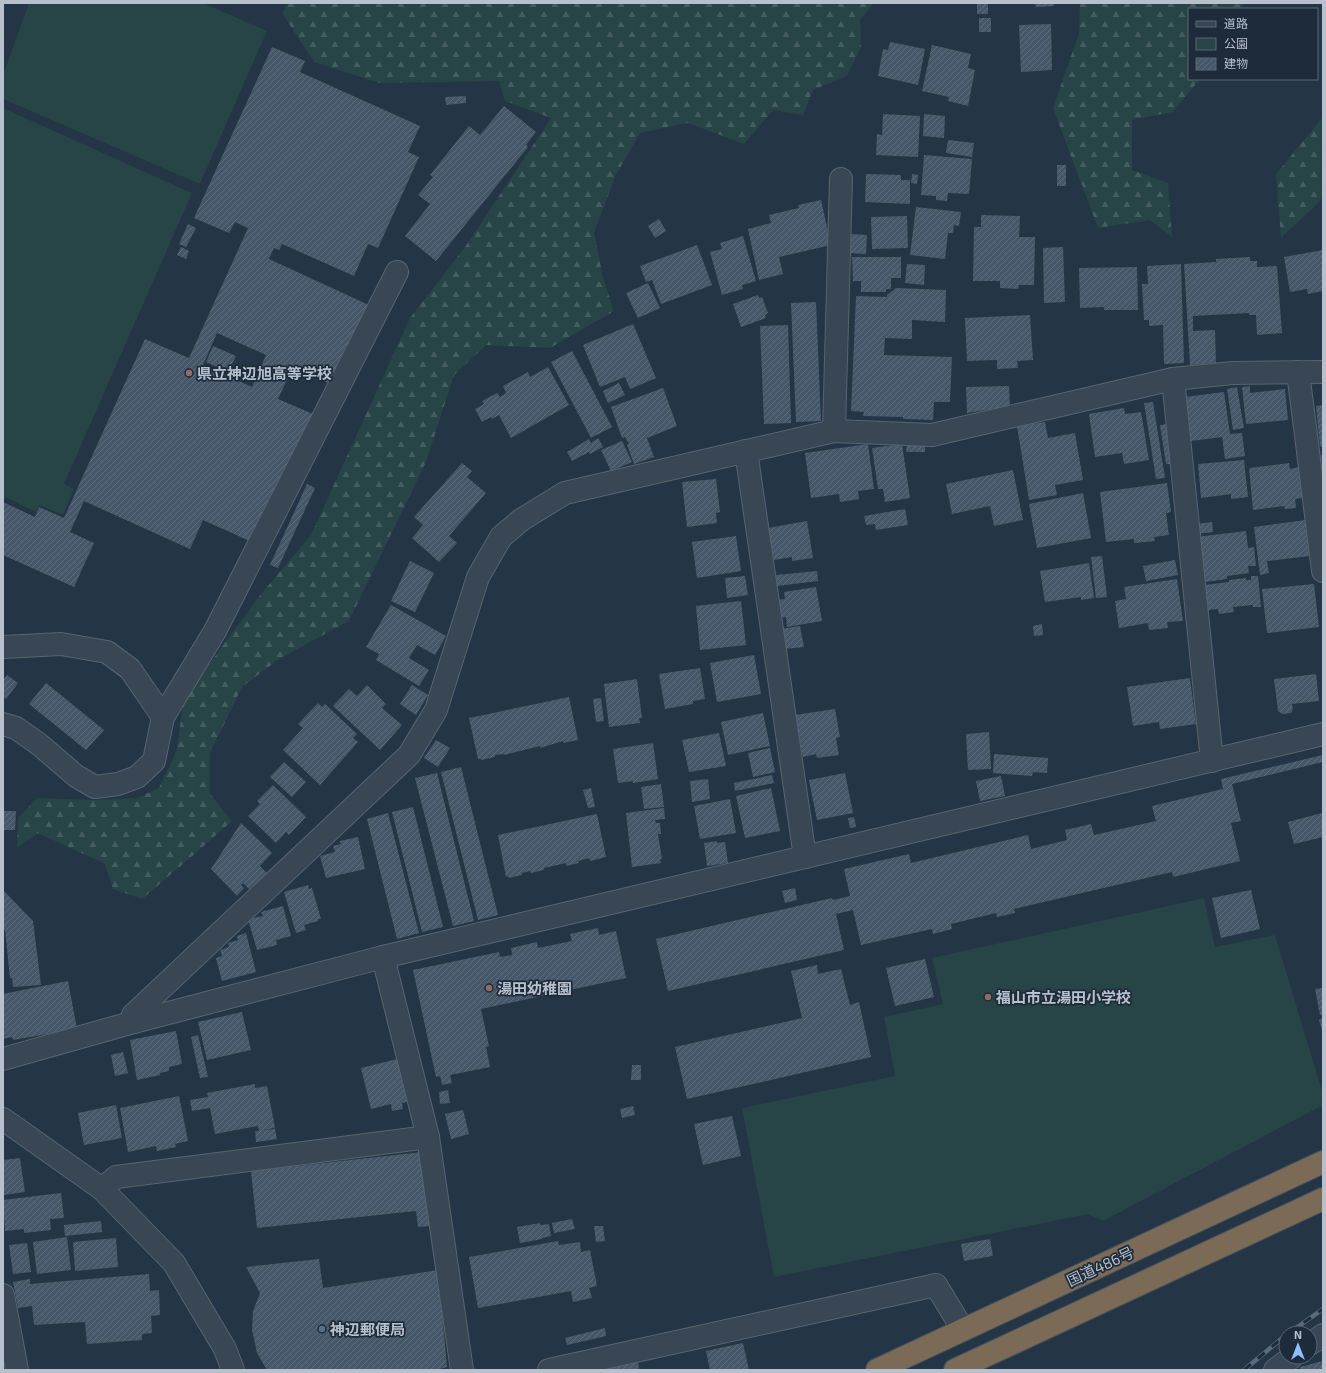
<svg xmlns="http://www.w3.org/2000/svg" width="1326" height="1373" viewBox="0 0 1326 1373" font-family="'Exo 2','Noto Sans JP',sans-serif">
	<defs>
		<pattern id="forest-firs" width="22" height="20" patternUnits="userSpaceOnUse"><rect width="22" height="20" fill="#274446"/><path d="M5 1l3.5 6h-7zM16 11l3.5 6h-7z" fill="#445d60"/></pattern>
		<pattern id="building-hatch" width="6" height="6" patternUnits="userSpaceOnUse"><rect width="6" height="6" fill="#46576a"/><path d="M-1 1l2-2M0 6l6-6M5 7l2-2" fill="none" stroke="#5e6d7e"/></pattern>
	</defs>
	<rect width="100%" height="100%" fill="#243545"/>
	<g fill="#274446">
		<path d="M29,3H203L267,31L200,184L3,99V75Z"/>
		<path d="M3,108L192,193L64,484L74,489L63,515L39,505L36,512L3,496Z"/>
		<path d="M1204,898L1215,947L1275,935L1323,1094V1105L1103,1221L1088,1214L774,1277L742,1108L895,1076L884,1017L943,1004L932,958Z"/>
	</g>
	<g fill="url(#forest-firs)">
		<path d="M287,3H874L860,20L861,47L847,76L813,90L803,115L773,110L744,144L688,123L640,133L616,175L594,232L603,278L614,311L550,348L486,345L454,375L426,462L349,621L279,659L242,687L210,753V794L232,821L190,858L142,899L113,889L105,864L38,833L17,848L18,818L37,798L93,800L137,798L159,788L176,752L184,698L261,594L311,535L410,318L465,247L551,118L505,101L499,81L379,83L314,62L282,13Z"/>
		<path d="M1080,3H1246L1242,6L1241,9H1189V79H1200L1173,112L1132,120V170L1168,183L1172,237L1150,220L1098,228L1053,108L1079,33Z"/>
		<path d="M1323,117V196L1318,203L1281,238L1276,174Z"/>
	</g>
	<g fill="url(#building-hatch)" fill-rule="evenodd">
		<rect x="977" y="3" width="11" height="11"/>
		<path d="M1035,3H1053L1054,6L1036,7Z"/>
		<rect x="979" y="18" width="12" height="14"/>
		<path d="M1051,24L1052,70L1021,72L1019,25Z"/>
		<path d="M890,42L925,49L918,85L878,76L883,49L888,50Z"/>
		<path d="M932,45L971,54L968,68L975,70L968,106L948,101L949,97L922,91Z"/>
		<path d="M272,47L305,61L300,72L420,126L408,152L419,157L378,248L368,244L354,276L282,244L279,250L274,248L269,259L371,306L335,386L293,367L278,399L313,414L254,543L203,520L190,549L84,501L70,532L94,543L74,587L3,555V502L35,517L39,507L64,518L145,339L189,358L248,228L235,222L229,233L194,218ZM217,333L266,355L252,387L203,365Z"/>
		<path d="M466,96V103L446,105L445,97Z"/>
		<path d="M504,106L536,132L526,145L528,147L436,261L405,236L430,204L418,195L433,177L430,175L469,126L480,135Z"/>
		<path d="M883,114L920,116L918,157L876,155L877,134L882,135Z"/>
		<path d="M924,114L945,116L944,138L923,136Z"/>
		<path d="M948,140L974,143L972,157L946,153Z"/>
		<path d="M924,155L972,159L969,194L948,193L947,201L936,200V196L921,195Z"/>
		<rect x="1057" y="165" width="9" height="21"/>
		<path d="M866,174L901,175V180H910V204L865,202Z"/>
		<path d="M912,174L918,175L917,184L911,183Z"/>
		<path d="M821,200L831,245L779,257L783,274L759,280L748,229L771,223L769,215L799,208L798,205Z"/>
		<path d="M916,207L961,212L959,226L954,225L953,233H948L945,259L910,255Z"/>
		<path d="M981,215L1020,216L1019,237H1035L1034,285H1019L1018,289L1000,288V281H973L974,227H981Z"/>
		<path d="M907,216L908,248L872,249L871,217Z"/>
		<path d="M659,219L666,231L655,238L648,226Z"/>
		<path d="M188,224L196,228L186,247L179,244Z"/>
		<path d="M850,234L867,235L866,254L849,253Z"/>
		<path d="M743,236L756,281L742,285L743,289L722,295L710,252L722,249L720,243Z"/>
		<path d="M697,245L712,285L661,304L652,280L646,282L640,266Z"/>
		<path d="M181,247L189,251L186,259L177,255Z"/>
		<path d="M1063,247L1065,302L1044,303L1043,248Z"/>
		<path d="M1323,250V291L1308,294L1307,289L1290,292L1284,257Z"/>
		<path d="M852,257H901V278H891V289H886V292H861V281H853Z"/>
		<path d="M1250,257V261H1257V267L1277,266L1282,333L1257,335L1256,315H1249V313L1193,316V331L1215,330L1216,363L1190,365L1184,264L1216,262V259Z"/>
		<path d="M907,264L925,265L924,285L905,283Z"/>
		<path d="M1181,264L1184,363L1164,364L1163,325L1149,326V320H1144L1142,284H1148L1147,266Z"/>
		<path d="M1137,267L1138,310H1104V307L1080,308L1079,268Z"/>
		<path d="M648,283L660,308L638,318L626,293Z"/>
		<path d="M896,288L946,290L945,322L912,320V339L885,338L884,355L952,357L950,402H934L933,420L903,419V417L863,416L864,412L851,411L856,296L887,297V295Z"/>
		<path d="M758,295L759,298L762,297L768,313L765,315L766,318L741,327L733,304Z"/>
		<path d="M816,302L821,421L796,422L791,303Z"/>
		<path d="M1030,315L1033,360L1017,361L1018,368L997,369V360L967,361L965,318Z"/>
		<path d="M633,324L656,378L630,389L625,377L600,387L583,345Z"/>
		<path d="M788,325L791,423L764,424L760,326Z"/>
		<path d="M213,346L236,356L228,372L206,362Z"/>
		<path d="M572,351L612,427L591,438L551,362Z"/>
		<path d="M548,367L569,405L511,438L499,415L492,419L491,417L482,422L475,409L484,404L482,401L497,393L500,397L506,393L503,386L528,372L530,377Z"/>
		<path d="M619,383L625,395L608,403L603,391Z"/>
		<path d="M1009,386L1010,406L967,413L966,387Z"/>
		<path d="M1250,386V393L1285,389L1288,420L1246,424L1242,387Z"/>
		<path d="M1237,387L1244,428L1233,430L1227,389Z"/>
		<path d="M663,388L677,426L647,438L654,457L634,464L627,445L629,444L625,437L622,438L611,407Z"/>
		<path d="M1224,392L1230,434L1242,433L1245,456L1225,459L1222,437L1191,441L1185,397Z"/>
		<path d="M1153,402L1165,478L1156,479L1144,403Z"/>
		<path d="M1323,405V446L1320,447L1316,406Z"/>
		<path d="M1124,408L1125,414L1141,412L1149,460L1124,464L1122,453L1095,457L1089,414Z"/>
		<path d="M1045,422L1048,438L1075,433L1083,480L1055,485L1057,495L1029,500L1017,426Z"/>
		<path d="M1169,424L1174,464H1166L1160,425Z"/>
		<path d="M598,438L603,447L590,454L589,452L572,461L567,452L589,439L591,443Z"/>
		<path d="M622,441L632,462L611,471L601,450Z"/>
		<path d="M907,442L925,443V452H906Z"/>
		<path d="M868,444L874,489L858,491L859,499L840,502L839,494L811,498L805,453Z"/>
		<path d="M902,444L910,498L885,502L883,489H878L872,448Z"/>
		<path d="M1321,455H1323V465H1322Z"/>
		<path d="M1244,460L1248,497L1231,499V494L1201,498L1198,464Z"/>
		<path d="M462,463L472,471L467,477L486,493L449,536L457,543L439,562L412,538L423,525L414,517Z"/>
		<path d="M1289,463L1290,469L1299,467L1303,498L1295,499L1296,508L1285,509L1284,506L1253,510L1249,468Z"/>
		<path d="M1013,470L1023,520L994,526L990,506L952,514L946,484Z"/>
		<path d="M716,479L720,512L716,513L717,523L687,527L682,482Z"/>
		<path d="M1167,483L1171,512L1166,513L1169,535L1154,537L1155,541L1134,543V539L1106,542L1100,492Z"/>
		<path d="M307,484L315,488L278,568L270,565Z"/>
		<path d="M1083,493L1091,538L1037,548L1029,504Z"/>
		<path d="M905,509L908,525L876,530L875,524L866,525L864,516Z"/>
		<path d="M1306,520L1310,556L1267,561L1269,573L1260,575L1254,527Z"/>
		<path d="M807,521L813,558L792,561V557L774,560L768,528Z"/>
		<path d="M1212,522L1213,532L1196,534L1195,524Z"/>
		<path d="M1246,531L1248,548L1254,547L1256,566H1248L1249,573L1227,576V579L1205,582L1204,570L1201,571L1196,537Z"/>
		<path d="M736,536L741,571L697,578L692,542Z"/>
		<path d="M1102,556L1107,597L1096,598L1091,557Z"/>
		<path d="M1175,560L1178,575L1146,581L1143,566Z"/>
		<path d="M410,561L434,573L415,612L391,601Z"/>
		<path d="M1089,563L1094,598L1081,600V597L1045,602L1040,571Z"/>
		<path d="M817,571L818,581L777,586L776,575Z"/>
		<path d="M745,576L748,595L727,598L725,578Z"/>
		<path d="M1251,576H1258L1261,607H1253V605L1233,607L1234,612L1219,614L1218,609L1208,610L1205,585L1229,582V580L1246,578V580H1251Z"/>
		<path d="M1177,579L1183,621L1167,622L1168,628L1149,630L1148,623L1119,628L1115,601L1126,599L1124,587Z"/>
		<path d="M1314,584L1319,627L1267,633L1262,589Z"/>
		<path d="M816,587L822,621L787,627L786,617L780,618L777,600L785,599L784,592Z"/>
		<path d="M741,601L746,645L700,650L696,606Z"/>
		<path d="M391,605L446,636L435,655L417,645L409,658L429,670L419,686L376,660L379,654L366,647Z"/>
		<path d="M1042,624L1043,635L1034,636L1033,626Z"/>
		<path d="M800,626L804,647L784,649L781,629Z"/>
		<path d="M754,655L761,694L717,702L710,663Z"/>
		<path d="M700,668L705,699L693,701V704L665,709L659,674Z"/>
		<path d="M1316,674L1319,701L1292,704L1293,709L1291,713L1282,714L1278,711L1274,679Z"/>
		<path d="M7,675L18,683L6,699L3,696V680Z"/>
		<path d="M1190,678L1196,724L1160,729L1159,722L1133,726L1127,687Z"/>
		<path d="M637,679L642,718H639L640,723L609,727L604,684Z"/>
		<path d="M46,683L104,730L86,750L29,704Z"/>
		<path d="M367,685L386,704L382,708L402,725L380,750L333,706L349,689L357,696Z"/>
		<path d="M412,685L428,695L416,715L400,704Z"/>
		<path d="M569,697L578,740L563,743V741L540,748V746L504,755L503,754L495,755V757L481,760V759H478L469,718Z"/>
		<path d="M601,698L604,721L596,722L593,699Z"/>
		<path d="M318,703L322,707L325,704L357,734L353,738L358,742L320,785L283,750L303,728L298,724Z"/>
		<path d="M835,709L840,737L836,738L839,755L817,758L816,754L803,757L795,715Z"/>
		<path d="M763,713L770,746L728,755L721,722Z"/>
		<path d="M989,732L991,769L968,770L966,734Z"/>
		<path d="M719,733L726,766L689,772L682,740Z"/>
		<path d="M436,740L450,748L438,767L424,758Z"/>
		<path d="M653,743L658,779L633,783V781L618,783L613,749Z"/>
		<path d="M770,748L775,772L753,777L748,753Z"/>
		<path d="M994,754L1048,758L1047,773L1033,772L1032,776L993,773Z"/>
		<path d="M1323,755V762L1232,784L1241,821L1231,823L1240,861L1173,877L1172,872L1014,909L1015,913L997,917L996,913L951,924L952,929L933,934L932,929L861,945L853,910L836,914L844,950L668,991L656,939L832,898L833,900L850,896L844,869L909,854L911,863L1028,835L1031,849L1067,840L1065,830L1091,824L1094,835L1156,821L1152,806L1223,789L1221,779Z"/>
		<path d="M284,762L306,782L292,797L270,777Z"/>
		<path d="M461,767L498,915L478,920L441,772Z"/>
		<path d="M437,773L474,921L453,926L415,778Z"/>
		<path d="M845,773L853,813L817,820L809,780Z"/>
		<path d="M772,775L774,783L735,791L734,783Z"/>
		<path d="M1001,776L1005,796L980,801L976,781Z"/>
		<path d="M708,779L710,799L692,802L690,781Z"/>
		<path d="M661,784L664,807L644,809L641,787Z"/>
		<path d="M273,785L306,817L289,835L286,832L276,843L248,816L260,804L257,801Z"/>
		<path d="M591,788L595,807L588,808L583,790Z"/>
		<path d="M771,788L780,831L745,838L736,796Z"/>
		<path d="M730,799L736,833L700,839L694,806Z"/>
		<path d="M413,807L443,927L422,932L392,812Z"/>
		<path d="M664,808L665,819L655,820L656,823H660L661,834H658L662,859H660L661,863L632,867L626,813Z"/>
		<path d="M3,811H16L15,830H3Z"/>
		<path d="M388,813L419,933L397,939L367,819Z"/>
		<path d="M1322,813L1323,837L1294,844L1288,822Z"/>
		<path d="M597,814L606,857L590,861L589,858L578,861L579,863L566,866V863L544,868V870L531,873L530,871L522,873V875L509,878L508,876L506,877L498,835Z"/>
		<path d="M854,817L856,827L850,828L848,818Z"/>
		<path d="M241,823L272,853L260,866L267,873L249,889L243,883L241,885L244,888L237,896L211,869Z"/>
		<path d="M358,837L365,869L326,878L320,856L335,852L333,846L341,844L340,841Z"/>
		<path d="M717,841V843L725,842L728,863L707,866L704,843Z"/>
		<path d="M308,885L309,889L312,888L321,919H318V921L304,925L306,930L296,933L284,892Z"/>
		<path d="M795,888L797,900L785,903L782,891Z"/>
		<path d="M3,890L33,921L41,985L13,987L12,978H10L5,930H3Z"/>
		<path d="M1251,890L1260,929L1221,938L1212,898Z"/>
		<path d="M283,906L291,936L276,940L277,945L257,950L248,919L263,916L261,912Z"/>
		<path d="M598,928L599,935L616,931L626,978L481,1009L489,1046L486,1047L490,1067L450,1075L452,1083L442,1085L440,1076L436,1077L413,970L499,952L500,957L512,955L511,948L537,942L538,948L572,941L570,934Z"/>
		<path d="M246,933L256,972L222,981L216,958L222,956L220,950L229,947L228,943L238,940L237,936Z"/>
		<path d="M925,959L934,997L895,1006L886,968Z"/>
		<path d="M817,965L818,974L841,969L850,1005L859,1002L871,1057L687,1099L675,1047L802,1018L791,971Z"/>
		<path d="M68,981L77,1029L13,1040L12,1037L3,1039V994Z"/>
		<path d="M1323,988V1015H1320L1315,989Z"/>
		<path d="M242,1012L251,1050L207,1060L198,1022Z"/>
		<path d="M1323,1018V1034L1319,1020Z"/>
		<path d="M176,1031L182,1064L169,1067V1071L160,1073V1075L137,1080L130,1040Z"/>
		<path d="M198,1035L208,1077L200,1078L191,1037Z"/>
		<path d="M123,1052L128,1073L115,1076L111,1055Z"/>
		<path d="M401,1058L411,1101L402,1103L403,1109L392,1111L391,1104L371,1109L361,1068Z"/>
		<path d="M632,1065H641V1080H631Z"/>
		<path d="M255,1084V1088L267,1086L275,1128L261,1130L275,1129L277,1139L256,1142L255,1131H259L258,1126L215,1134L210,1108L192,1111L190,1100L208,1097L207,1093Z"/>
		<path d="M448,1090L450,1103L440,1104L439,1092Z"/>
		<path d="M179,1096L188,1141L175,1144L176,1147L157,1151L156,1146L128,1152L120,1108Z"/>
		<path d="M116,1105L122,1138L84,1145L78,1113Z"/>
		<path d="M633,1106L635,1115L622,1118L620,1109Z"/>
		<path d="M463,1110L469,1134L451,1139L445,1114Z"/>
		<path d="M732,1116L741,1156L703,1165L694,1124Z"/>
		<path d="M422,1152L430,1226L418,1227L416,1211L257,1228L251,1171Z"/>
		<path d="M20,1158L25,1192L3,1195V1160Z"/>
		<path d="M61,1193L64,1218L50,1219L51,1230L24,1233V1229L5,1231L3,1200Z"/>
		<path d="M572,1219L575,1229L554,1233L552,1223Z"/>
		<path d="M101,1221L102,1232L65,1236L64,1225Z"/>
		<path d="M540,1223V1225L549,1224L551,1236L542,1238V1239L520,1243L517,1227Z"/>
		<path d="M594,1226H603L605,1241L596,1242Z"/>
		<path d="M67,1237L71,1270L37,1274L33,1242Z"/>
		<path d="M116,1238L118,1267L75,1271L73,1242Z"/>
		<path d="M990,1239L993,1256L964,1261L961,1244Z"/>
		<path d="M558,1241L559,1245L580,1242L581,1252L590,1250L597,1286L589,1288L592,1298L573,1302L571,1291L478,1308L469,1257Z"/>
		<path d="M27,1243L31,1272L13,1274L9,1245Z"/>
		<path d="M319,1259L323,1288L438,1270L447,1367L436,1370H267L257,1353L252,1330L253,1311L260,1293L246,1267Z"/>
		<path d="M149,1274L150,1291L159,1290L160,1315L151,1316L152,1333L142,1334V1340L87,1344L85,1322L34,1325L32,1306L18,1308L13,1282L30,1279V1284Z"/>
		<path d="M605,1328L606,1336L567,1345L565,1338Z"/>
		<path d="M743,1343L749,1370H710L706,1351Z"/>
		<path d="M638,1360L639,1370H604V1367Z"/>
		<path d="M1323,1361V1370H1301L1300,1367Z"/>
	</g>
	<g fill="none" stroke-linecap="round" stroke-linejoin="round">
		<defs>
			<g id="minor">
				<path d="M1298,372L1323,571"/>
				<path d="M1173,379L1212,761"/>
				<path d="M834,431L841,179"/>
				<path d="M746,451L805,857"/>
				<path d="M3,647L61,644L107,652L130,669L163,717"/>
				<path d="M3,724L16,728L40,745L76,776L95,787L118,784L137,777L154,761L163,717L215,631L397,272"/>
				<path d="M383,957L428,1137L462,1370"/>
				<path d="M134,1022L133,1015L409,755L436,710L478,577L501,537L521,520L565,493L834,431L932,435L1173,379L1233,373L1323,372"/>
				<path d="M3,1059L134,1022L383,957L1323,734"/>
				<path d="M3,1119L102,1189L174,1263L225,1349L233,1370"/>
				<path d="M102,1189L116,1177L428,1137"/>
				<path d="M3,1295L17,1370"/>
				<path d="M1310,1344L1323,1335"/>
				<path d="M549,1370L936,1285L963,1330"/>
				<path d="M1275,1370L1292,1357"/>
			</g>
			<g id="highway">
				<path d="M877,1370L1323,1162"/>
				<path d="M955,1370L1323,1199"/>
			</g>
		</defs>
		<use href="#minor" stroke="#586472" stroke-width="24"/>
		<use href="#highway" stroke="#44515f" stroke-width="24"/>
		<use href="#minor" stroke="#394654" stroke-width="22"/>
		<use href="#highway" stroke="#7b6a55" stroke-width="22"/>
		<defs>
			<g id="rail">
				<path d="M1289,1333L1323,1309"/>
				<path d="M1244,1370L1286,1335"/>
			</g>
		</defs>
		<use href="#rail" stroke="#5b6a7c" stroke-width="4.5"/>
		<use href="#rail" stroke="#1e2b3a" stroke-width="3" stroke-dasharray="9" stroke-linecap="butt"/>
	</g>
	<g fill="#8d6e63" stroke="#1e2b3a" stroke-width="1.5">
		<circle cx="189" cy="373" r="4"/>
		<circle cx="489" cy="988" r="4"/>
		<circle cx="988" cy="997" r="4"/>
	</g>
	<circle fill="#5c6f8a" stroke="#1e2b3a" stroke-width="1.5" cx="322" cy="1329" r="4"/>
	<g text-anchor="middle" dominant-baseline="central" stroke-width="3.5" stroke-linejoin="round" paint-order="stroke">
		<g font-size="15" font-weight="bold" fill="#b7c1ce" stroke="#1e2b3a" text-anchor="start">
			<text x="197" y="373">県立神辺旭高等学校</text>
			<text x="497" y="988">湯田幼稚園</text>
			<text x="996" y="997">福山市立湯田小学校</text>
			<text x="330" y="1329">神辺郵便局</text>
		</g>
		<g font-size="15" fill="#b7c1ce" stroke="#1e2b3a">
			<text transform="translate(1100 1266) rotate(-25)">国道486号</text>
		</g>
	</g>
	<rect width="1326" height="1373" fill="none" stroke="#b7c1ce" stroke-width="8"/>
	<rect x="1188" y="8" width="130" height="72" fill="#1e2b3a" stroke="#5b6775"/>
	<rect x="1196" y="21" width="20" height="6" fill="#394654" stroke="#5b6775"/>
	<text x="1224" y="28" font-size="12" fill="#b7c1ce">道路</text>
	<rect x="1196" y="38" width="20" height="12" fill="#274446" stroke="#5b6775"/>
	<text x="1224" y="48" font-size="12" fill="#b7c1ce">公園</text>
	<rect x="1196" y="58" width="20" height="12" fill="url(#building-hatch)" stroke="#5b6775"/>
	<text x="1224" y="68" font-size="12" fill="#b7c1ce">建物</text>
	<g transform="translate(1298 1345)"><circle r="19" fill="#1e2b3a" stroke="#5b6775"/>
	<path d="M0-3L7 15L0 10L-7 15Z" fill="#8bbfff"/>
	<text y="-6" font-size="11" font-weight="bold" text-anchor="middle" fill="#b7c1ce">N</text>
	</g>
</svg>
